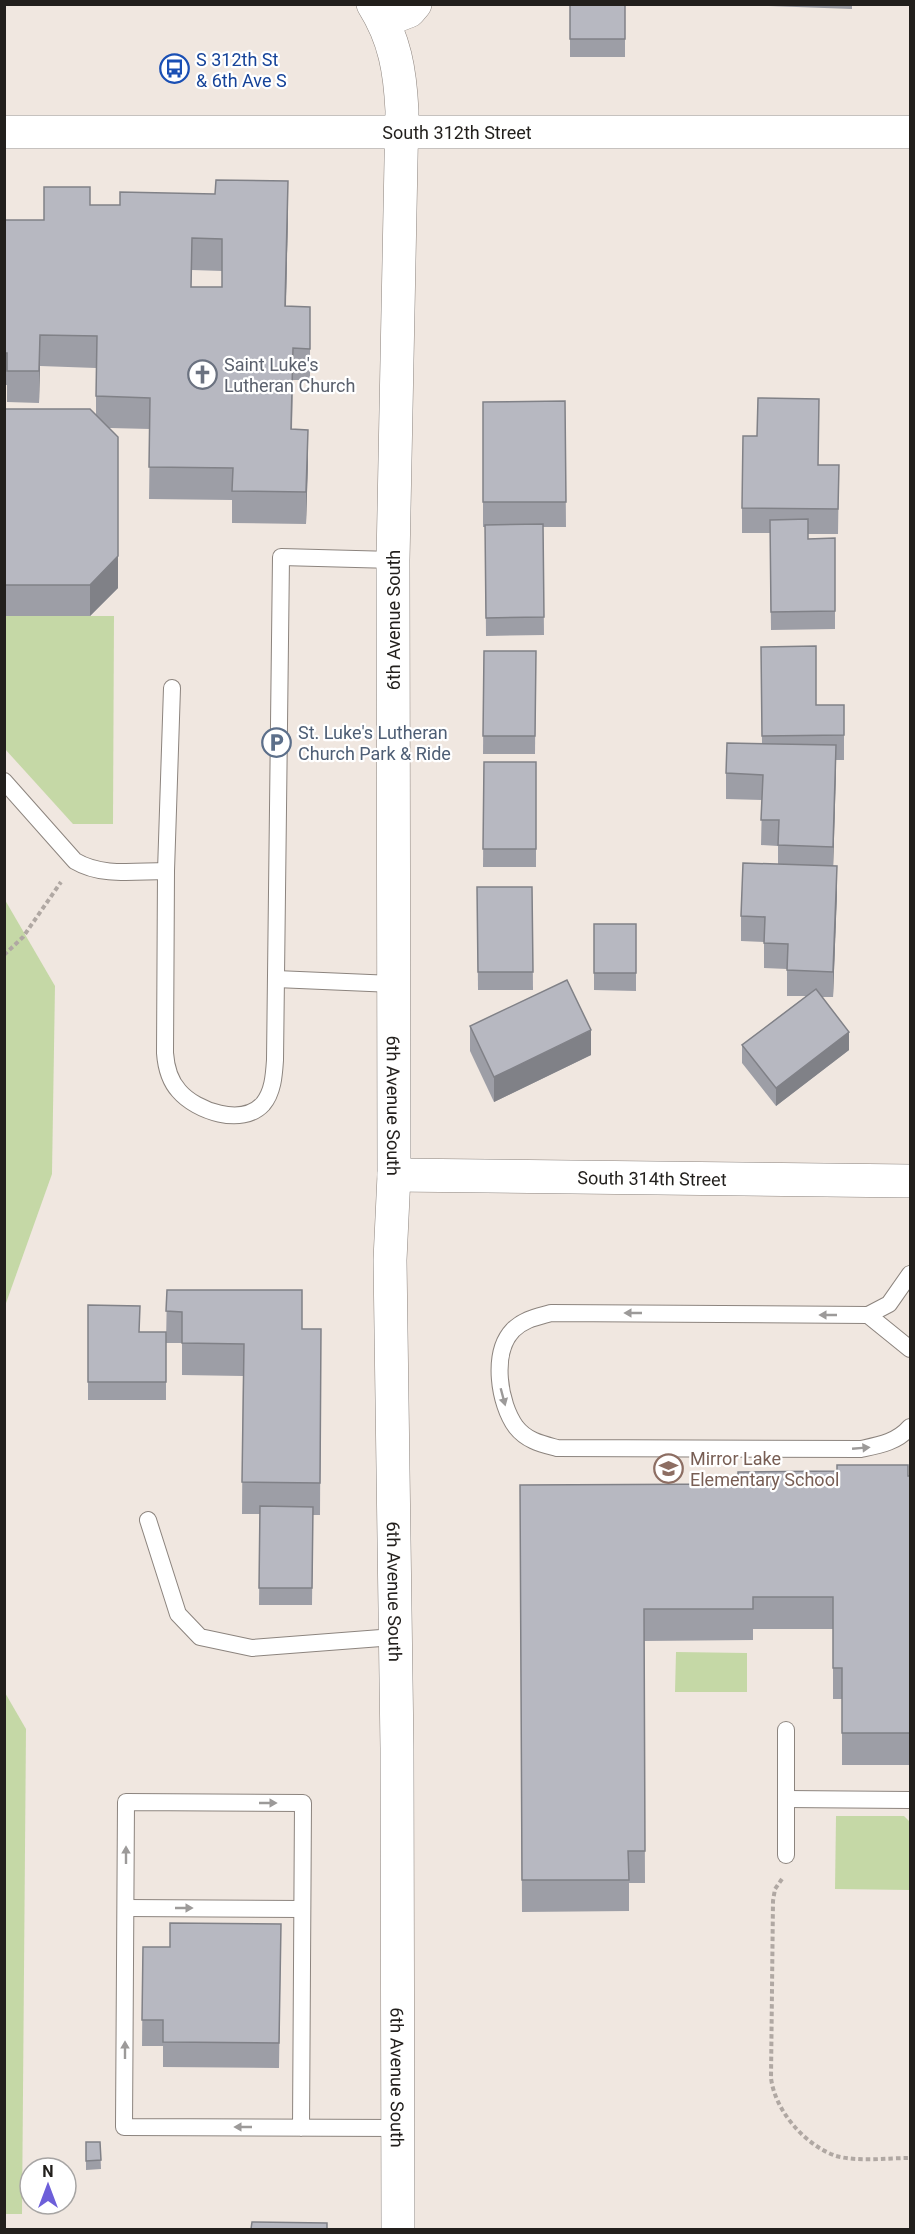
<svg xmlns="http://www.w3.org/2000/svg" width="915" height="2234" viewBox="0 0 915 2234" font-family="Roboto,sans-serif">
	<rect width="100%" height="100%" fill="#f0e7e0"/>
	<g fill="#c5d8a6">
		<path d="M5,616H114L113,824H73L5,749Z"/>
		<path d="M5,900L55,986L52,1174L5,1306Z"/>
		<path d="M676,1652L747,1653V1692H675Z"/>
		<path d="M4,1691L26,1729L22,2214H4Z"/>
		<path d="M836,1816H904L910,1822V1890L835,1889Z"/>
	</g>
	<g fill="none" stroke-linecap="round" stroke-linejoin="round">
		<defs>
			<g id="lane">
				<path d="M172,688L166,871L165,1053C166,1067 169,1080 179,1091C196,1111 242,1127 263,1104C273,1092 274,1075 275,1060L281,557L393,560"/>
				<path d="M4,781L75,861C102,877 135,871 166,871"/>
				<path d="M276,979L393,984"/>
				<path d="M910,1274L889,1304L868,1315L551,1313C537,1317 524,1319 513,1330C491,1353 499,1404 516,1427C527,1441 542,1444 557,1448L861,1449C880,1445 897,1442 910,1427"/>
				<path d="M868,1315L910,1349"/>
				<path d="M148,1520L178,1614L200,1637L252,1648L394,1637"/>
				<path d="M786,1730V1855"/>
				<path d="M786,1799L910,1800"/>
				<path d="M126,1908L302,1909"/>
				<path d="M301,2128L303,1803L126,1802L124,2127L398,2128"/>
			</g>
			<g id="street">
				<path id="s1" d="M373,4C395,39 400,71 402,111L393,560L394,1175L390,1260L397,1748L398,2230"/>
				<path d="M383,21L409,11L415,4"/>
				<path id="s2" d="M394,1175L910,1181"/>
			</g>
			<g id="secondary">
				<path id="s3" d="M4,132H910"/>
			</g>
		</defs>
		<use href="#lane" stroke="#8c847e" stroke-width="18"/>
		<use href="#street" stroke="#8c847e" stroke-width="34"/>
		<use href="#secondary" stroke="#8c847e" stroke-width="34"/>
		<g stroke="#b0a8a3" stroke-width="4" stroke-dasharray="4.5 3" stroke-linecap="butt">
			<path d="M4,955L23,937L61,882"/>
			<path d="M782,1879L775,1889L773,1901L771,2078C775,2111 805,2145 836,2156C858,2162 888,2158 910,2158"/>
		</g>
		<use href="#lane" stroke="#fff" stroke-width="16"/>
		<use href="#street" stroke="#fff" stroke-width="33"/>
		<use href="#secondary" stroke="#fff" stroke-width="33"/>
	</g>
	<g fill="#9d9ea6" fill-rule="evenodd">
		<rect x="570" y="4" width="55" height="53"/>
		<path d="M714,4H852V9Z"/>
		<path d="M90,205L288,213L286,306L310,339V380H293L292,429L308,461L306,524L232,523V500L149,499L150,429L110,428L118,588L90,616H4V409L96,415V368L40,366L39,403L7,402V385H4V220H44ZM192,270L222,271V287H191Z"/>
		<path d="M565,401L566,527H543L544,635L486,636L485,527H483V402Z"/>
		<path d="M818,465H839L838,534H808V539L835,538V629L771,630L770,533H742V508Z"/>
		<path d="M761,647L816,705H844V760H836L833,866L837,892L833,997H822L849,1050L776,1106L742,1063V1045L806,996H787V969L764,968V942L741,941V916L778,864V846L761,845L762,800L726,799V773L762,743Z"/>
		<path d="M484,651H536L535,754H483Z"/>
		<path d="M484,762H536V867H483Z"/>
		<path d="M477,887H532L533,990H478Z"/>
		<path d="M594,924H636V991L594,990Z"/>
		<path d="M470,1026L591,1055L494,1102L470,1051Z"/>
		<path d="M167,1290L302,1329H321L320,1515H313L312,1605H259L260,1514H242L243,1376L182,1375V1343H166Z"/>
		<path d="M88,1305L140,1332H166V1400H88Z"/>
		<path d="M908,1476H910V1765H842V1699H833V1629H753V1640L644,1641L645,1883H629V1911L522,1912L520,1485L738,1484Z"/>
		<path d="M281,1924L279,2068L163,2067V2046H142L143,1947H170Z"/>
		<path d="M86,2142H100L101,2169L86,2170Z"/>
	</g>
	<g fill="#808187">
		<path d="M288,181V213L285,338V306Z"/>
		<path d="M40,335V366L39,403V371Z"/>
		<path d="M308,430V461L306,524V492Z"/>
		<path d="M118,556V588L90,616V585Z"/>
		<path d="M836,745V771L833,872V847Z"/>
		<path d="M837,866V892L833,997V972Z"/>
		<path d="M591,1030V1055L494,1102V1077Z"/>
		<path d="M849,1032V1050L776,1106V1088Z"/>
	</g>
	<g fill="#b7b8c1" stroke="#808187" stroke-width="1.5" fill-rule="evenodd">
		<rect x="570" y="4" width="55" height="35"/>
		<path d="M216,180L288,181L285,306L310,307V349L293,348L291,429L308,430L306,492L232,491L233,468L149,467L150,398L96,396L97,336L40,335L39,371H7V353H4V220H44V187H90V205H120V192L215,194ZM192,238L222,239V287H191Z"/>
		<path d="M758,398L819,399L818,465H839L838,509L742,508L743,436H757Z"/>
		<path d="M565,401L566,502H483V402Z"/>
		<path d="M4,409H90L118,437V556L90,585H4Z"/>
		<path d="M808,519V539L835,538V611L771,612L770,520Z"/>
		<path d="M543,524L544,617L486,618L485,525Z"/>
		<path d="M816,646V705H844V735L762,736L761,647Z"/>
		<path d="M484,651H536L535,736H483Z"/>
		<path d="M727,743L836,745L833,847L778,845L779,820H761L763,775L726,773Z"/>
		<path d="M484,762H536V849H483Z"/>
		<path d="M743,863L837,866L833,972L787,970L788,944L764,943L765,917L741,916Z"/>
		<path d="M477,887H532L533,972H478Z"/>
		<rect x="594" y="924" width="42" height="49"/>
		<path d="M567,980L591,1030L494,1077L470,1026Z"/>
		<path d="M816,989L849,1032L776,1088L742,1045Z"/>
		<path d="M167,1290H302V1329H321L320,1483L242,1482L244,1344L182,1343V1312L166,1311Z"/>
		<path d="M88,1305L140,1306L139,1332H166V1382H88Z"/>
		<path d="M837,1465H908V1476H910V1733H842V1668H833V1597H753V1609H644L645,1851H628L629,1880H522L520,1485L738,1484V1472L837,1471Z"/>
		<path d="M260,1506L313,1507L312,1588H259Z"/>
		<path d="M170,1923L281,1924L279,2043L163,2042V2020H142L143,1947H170Z"/>
		<path d="M86,2142H100L101,2160L86,2161Z"/>
		<path d="M252,2222L327,2223V2229H251Z"/>
	</g>
	<defs><path id="oneway-solid" d="M-6-.8H1V-3.2L6.5 0L1 3.2V.8H-6Z" transform="scale(1.5)"/></defs>
	<g fill="#9c9a99">
		<use href="#oneway-solid" transform="translate(633 1313) rotate(-180)"/>
		<use href="#oneway-solid" transform="translate(828 1315) rotate(-180)"/>
		<use href="#oneway-solid" transform="translate(503 1397) rotate(75)"/>
		<use href="#oneway-solid" transform="translate(861 1448) rotate(-5)"/>
		<use href="#oneway-solid" transform="translate(268 1803)"/>
		<use href="#oneway-solid" transform="translate(126 1855) rotate(-90)"/>
		<use href="#oneway-solid" transform="translate(184 1908)"/>
		<use href="#oneway-solid" transform="translate(125 2050) rotate(-90)"/>
		<use href="#oneway-solid" transform="translate(243 2127) rotate(-180)"/>
	</g>
	<defs>
		<symbol id="bus-ring" viewBox="-11 -11 22 22"><circle r="9.5" fill="#fff" stroke="#1a4fb4" stroke-width="1.5"/><path d="M-5-6H5V4H4V6H2V4H-2V6H-4V4H-5ZM-3.5-4V0h7V-4ZM-3.5 1.2v1.5H-2V1.2ZM2 1.2v1.5H3.5V1.2Z" fill="#1a4fb4"/></symbol>
		<symbol id="church-ring" viewBox="-11 -11 22 22"><circle r="9.5" fill="#fff" stroke="#6b7280" stroke-width="1.5"/><path d="M-1.2-6h2.4v3.5h3.3v2.4h-3.3V6h-2.4V-.1h-3.3v-2.4h3.3Z" fill="#6b7280"/></symbol>
		<symbol id="parking-ring" viewBox="-11 -11 22 22"><circle r="9.5" fill="#fff" stroke="#5c6f8a" stroke-width="1.5"/><path d="M-3.5-5.5H1a3.5 3.5 0 0 1 0 7H-1V5.5H-3.5ZM-1-3.4V-.6H.8a1.4 1.4 0 0 0 0-2.8Z" fill="#5c6f8a"/></symbol>
		<symbol id="school-ring" viewBox="-11 -11 22 22"><circle r="9.5" fill="#fff" stroke="#8d6e63" stroke-width="1.5"/><path d="M0-5L7-2L0 1L-7-2ZM-4 1L0 2.5L4 1V4Q0 6-4 4Z" fill="#8d6e63"/></symbol>
	</defs>
	<g fill-rule="evenodd">
		<use href="#bus-ring" x="158" y="52" width="33" height="33"/>
		<use href="#church-ring" x="186" y="358" width="33" height="33"/>
		<use href="#parking-ring" x="260" y="726" width="33" height="33"/>
		<use href="#school-ring" x="652" y="1452" width="33" height="33"/>
	</g>
	<g text-anchor="middle" dominant-baseline="central" stroke-width="4.5" stroke-linejoin="round" paint-order="stroke">
		<g font-size="18" fill="#164399" stroke="#fff" text-anchor="start">
			<text x="196" y="59">S 312th St<tspan x="196" dy="21">&amp; 6th Ave S</tspan></text>
		</g>
		<g font-size="18" fill="#221f1c" stroke="#fff">
			<text stroke="none"><textPath href="#s3" startOffset="453">South 312th Street</textPath></text>
			<text transform="translate(393 620) rotate(-90)">6th Avenue South</text>
			<text stroke="none"><textPath href="#s1" startOffset="1107">6th Avenue South</textPath></text>
			<text stroke="none"><textPath href="#s2" startOffset="258">South 314th Street</textPath></text>
			<text stroke="none"><textPath href="#s1" startOffset="1593">6th Avenue South</textPath></text>
			<text stroke="none"><textPath href="#s1" startOffset="2079">6th Avenue South</textPath></text>
		</g>
		<g font-size="18" fill="#5b616d" stroke="#fff" text-anchor="start">
			<text x="224" y="364">Saint Luke's<tspan x="224" dy="21">Lutheran Church</tspan></text>
		</g>
		<g font-size="18" fill="#4e5e75" stroke="#fff" text-anchor="start">
			<text x="298" y="732">St. Luke's Lutheran<tspan x="298" dy="21">Church Park &amp; Ride</tspan></text>
		</g>
		<g font-size="18" fill="#785e54" stroke="#fff" text-anchor="start">
			<text x="690" y="1458">Mirror Lake<tspan x="690" dy="21">Elementary School</tspan></text>
		</g>
	</g>
	<rect width="915" height="2234" fill="none" stroke="#221f1c" stroke-width="12"/>
	<g transform="translate(48 2186)"><circle r="28" fill="#ffffff" stroke="#a7a5a4" stroke-width="1.5"/>
	<path d="M0-4.5L10 22L0 15L-10 22Z" fill="#6d5fd9"/>
	<text y="-9" font-size="16" font-weight="bold" text-anchor="middle" fill="#221f1c">N</text>
	</g>
</svg>
